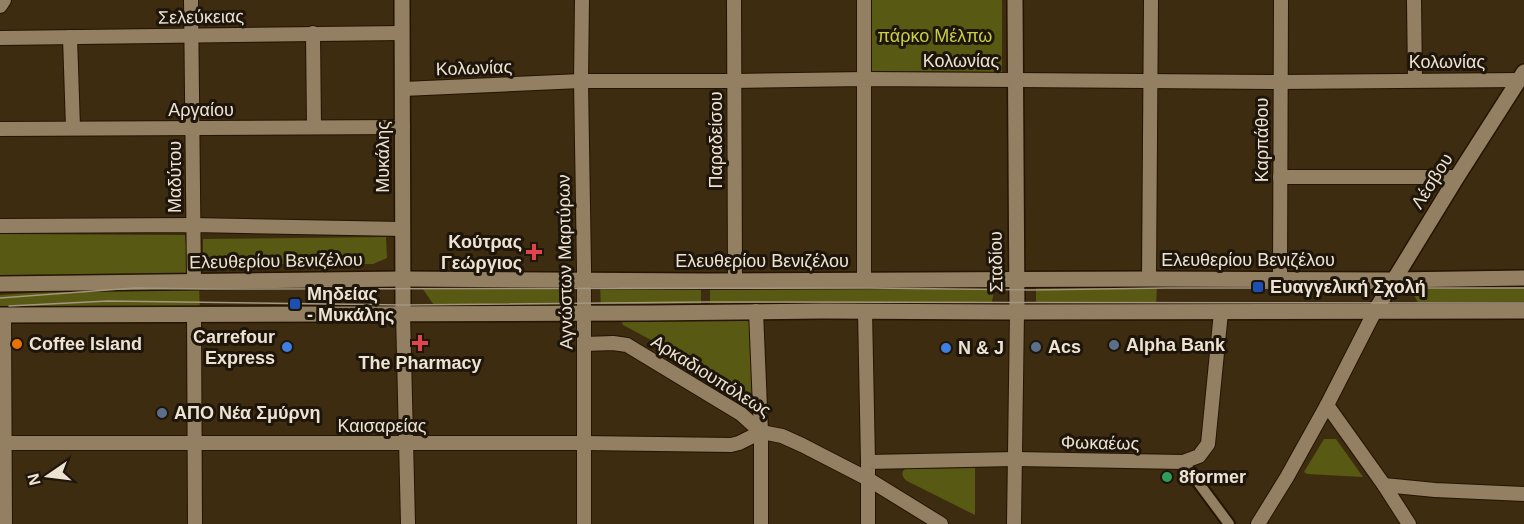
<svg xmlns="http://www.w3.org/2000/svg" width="1524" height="524" viewBox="0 0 1524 524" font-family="Arial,sans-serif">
	<rect width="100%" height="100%" fill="#3e2c10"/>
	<g fill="#585912">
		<path d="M867,0H1002V72L867,71Z"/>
		<path d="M0,234L185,235L189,276L0,280Z"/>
		<path d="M386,237L387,258L373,264H203V239Z"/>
		<path d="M1524,283V307L1421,308L1408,284Z"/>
		<path d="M600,284H701V309L601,311Z"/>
		<path d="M996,284L990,309L710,308V285Z"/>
		<path d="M1157,284L1156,308L1036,309V285Z"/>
		<path d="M199,285L200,312L0,313V295L134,286Z"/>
		<path d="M420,285L559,287V307L436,308Z"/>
		<path d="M750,319L752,394L623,325L621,320Z"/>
		<path d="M1324,439H1336L1363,477L1307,474L1304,472Z"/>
		<path d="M975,468V515L907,481C903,478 900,473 905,469Z"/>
	</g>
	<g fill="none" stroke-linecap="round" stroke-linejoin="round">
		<defs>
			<path id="pedestrian" d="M1183,462L1229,524"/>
			<g id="minor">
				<path d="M191,0L194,282"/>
				<path d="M582,0L581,81L584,268V524"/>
				<path d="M734,0L735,280"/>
				<path d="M864,0V280"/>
				<path d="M1414,0L1415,80"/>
				<path d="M0,6L4,0"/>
				<path d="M313,33L314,127"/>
				<path d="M70,37L73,128"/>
				<path d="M0,38L402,33"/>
				<path d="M403,89L581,81H734L865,79L1281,82L1520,80"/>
				<path d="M0,129L403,127"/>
				<path d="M1280,177H1457"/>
				<path d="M0,226L193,225L403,229"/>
				<path d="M1149,279L1151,0"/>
				<path d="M1280,280L1281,0"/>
				<path d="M756,311L761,432V524"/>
				<path d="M865,311L868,462"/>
				<path d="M403,313L408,524"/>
				<path d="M194,314L195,524"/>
				<path d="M4,315L5,524"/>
				<path d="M584,344L613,343L627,345L741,414L761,432L782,436L802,445L868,479L941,524"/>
				<path d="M1327,405L1384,485L1409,524"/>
				<path d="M0,443H584L731,445L739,443L761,432"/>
				<path d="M1384,485L1435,490L1524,494"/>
				<path d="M868,524V462L1015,459L1183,462L1199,456L1208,444L1221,312"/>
				<path d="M1014,524L1017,312"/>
				<path d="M1258,524L1287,477L1327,405L1375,311"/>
			</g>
			<g id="tertiary">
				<path d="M402,0L403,313"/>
				<path d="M1015,0L1017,312"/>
				<path d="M1375,311L1457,177L1524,72"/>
			</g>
			<g id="secondary">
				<path d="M0,284L403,279L706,281L1149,279L1393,280L1524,278"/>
				<path d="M0,315L647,313L823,311L1004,312L1524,311"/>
			</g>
		</defs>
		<use href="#pedestrian" stroke="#241400" stroke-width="14"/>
		<use href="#minor" stroke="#241400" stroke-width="16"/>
		<use href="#tertiary" stroke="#241400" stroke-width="18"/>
		<use href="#secondary" stroke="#241400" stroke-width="18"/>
		<use href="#pedestrian" stroke="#937f61" stroke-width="10"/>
		<use href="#minor" stroke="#937f61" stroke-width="14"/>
		<use href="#tertiary" stroke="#937f61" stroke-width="15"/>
		<use href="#secondary" stroke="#937f61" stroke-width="15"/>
		<g stroke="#a49681" stroke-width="1.5">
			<path d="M0,298L134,288L204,289L870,288L1031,290L1165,288H1524"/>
			<path d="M9,306L108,301L403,305L705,302L1524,303"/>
		</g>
	</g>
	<g fill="#e0444e" stroke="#1e160b" stroke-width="2">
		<path d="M531 243h6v6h6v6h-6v6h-6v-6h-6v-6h6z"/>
		<path d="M417 334h6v6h6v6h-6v6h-6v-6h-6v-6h6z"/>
	</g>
	<g fill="#1a4fb4" stroke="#1e160b" stroke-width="2">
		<rect x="1252" y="281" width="12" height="12" rx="3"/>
		<rect x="289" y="298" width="12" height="12" rx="3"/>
	</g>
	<circle fill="#e8710a" stroke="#1e160b" stroke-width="2" cx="17" cy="344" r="6"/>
	<g fill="#5c6f8a" stroke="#1e160b" stroke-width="2">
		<circle cx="1114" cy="345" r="6"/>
		<circle cx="1036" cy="347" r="6"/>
		<circle cx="162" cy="413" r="6"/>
	</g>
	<g fill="#3f7fe0" stroke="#1e160b" stroke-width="2">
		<circle cx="287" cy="347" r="6"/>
		<circle cx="946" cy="348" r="6"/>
	</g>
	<circle fill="#2e9e5b" stroke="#1e160b" stroke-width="2" cx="1167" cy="477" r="6"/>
	<g text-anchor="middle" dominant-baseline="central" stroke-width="6" stroke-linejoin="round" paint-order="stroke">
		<g font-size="18" fill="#eee3d3" stroke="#1e160b">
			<text transform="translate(201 17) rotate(-1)">Σελεύκειας</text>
			<text x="961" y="61">Κολωνίας</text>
			<text x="1447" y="62">Κολωνίας</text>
			<text transform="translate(474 68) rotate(-2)">Κολωνίας</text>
			<text x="201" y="110">Αργαίου</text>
			<text transform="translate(716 140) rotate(-90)">Παραδείσου</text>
			<text transform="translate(1262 140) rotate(-90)">Καρπάθου</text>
			<text transform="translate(383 157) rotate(-90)">Μυκάλης</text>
			<text transform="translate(175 177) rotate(-90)">Μαδύτου</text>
			<text transform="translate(1432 181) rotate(-58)">Λέσβου</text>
			<text x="1248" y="260">Ελευθερίου Βενιζέλου</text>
			<text transform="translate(276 261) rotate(-1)">Ελευθερίου Βενιζέλου</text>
			<text x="762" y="261">Ελευθερίου Βενιζέλου</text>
			<text transform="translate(565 262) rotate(-91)">Αγνώστων Μαρτύρων</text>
			<text transform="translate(996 262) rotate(-91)">Σταδίου</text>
			<text transform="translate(711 376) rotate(32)">Αρκαδιουπόλεως</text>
			<text x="382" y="426">Καισαρείας</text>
			<text transform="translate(1100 443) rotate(1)">Φωκαέως</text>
		</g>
		<g font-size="18" fill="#cace47" stroke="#1e160b">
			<text x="935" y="36">πάρκο Μέλπω</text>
		</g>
		<g font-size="18" font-weight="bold" fill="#eee3d3" stroke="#1e160b" text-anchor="start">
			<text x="522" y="242" text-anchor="end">Κούτρας<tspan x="522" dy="21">Γεώργιος</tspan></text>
			<text x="1270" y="287">Ευαγγελική Σχολή</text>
			<text x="307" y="294">Μηδείας<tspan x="307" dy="21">- Μυκάλης</tspan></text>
			<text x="275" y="337" text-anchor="end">Carrefour<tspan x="275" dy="21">Express</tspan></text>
			<text x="29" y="344">Coffee Island</text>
			<text x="1126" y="345">Alpha Bank</text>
			<text x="1048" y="347">Acs</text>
			<text x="958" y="348">N &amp; J</text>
			<text x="420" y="363" text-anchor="middle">The Pharmacy</text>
			<text x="174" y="413">ΑΠΟ Νέα Σμύρνη</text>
			<text x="1179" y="477">8former</text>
		</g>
	</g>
	<g transform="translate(48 476) rotate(256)" stroke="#1e160b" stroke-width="4.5" paint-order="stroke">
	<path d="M0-4.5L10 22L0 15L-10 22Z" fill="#eee3d3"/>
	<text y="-9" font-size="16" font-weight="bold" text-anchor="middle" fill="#eee3d3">N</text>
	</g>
</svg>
